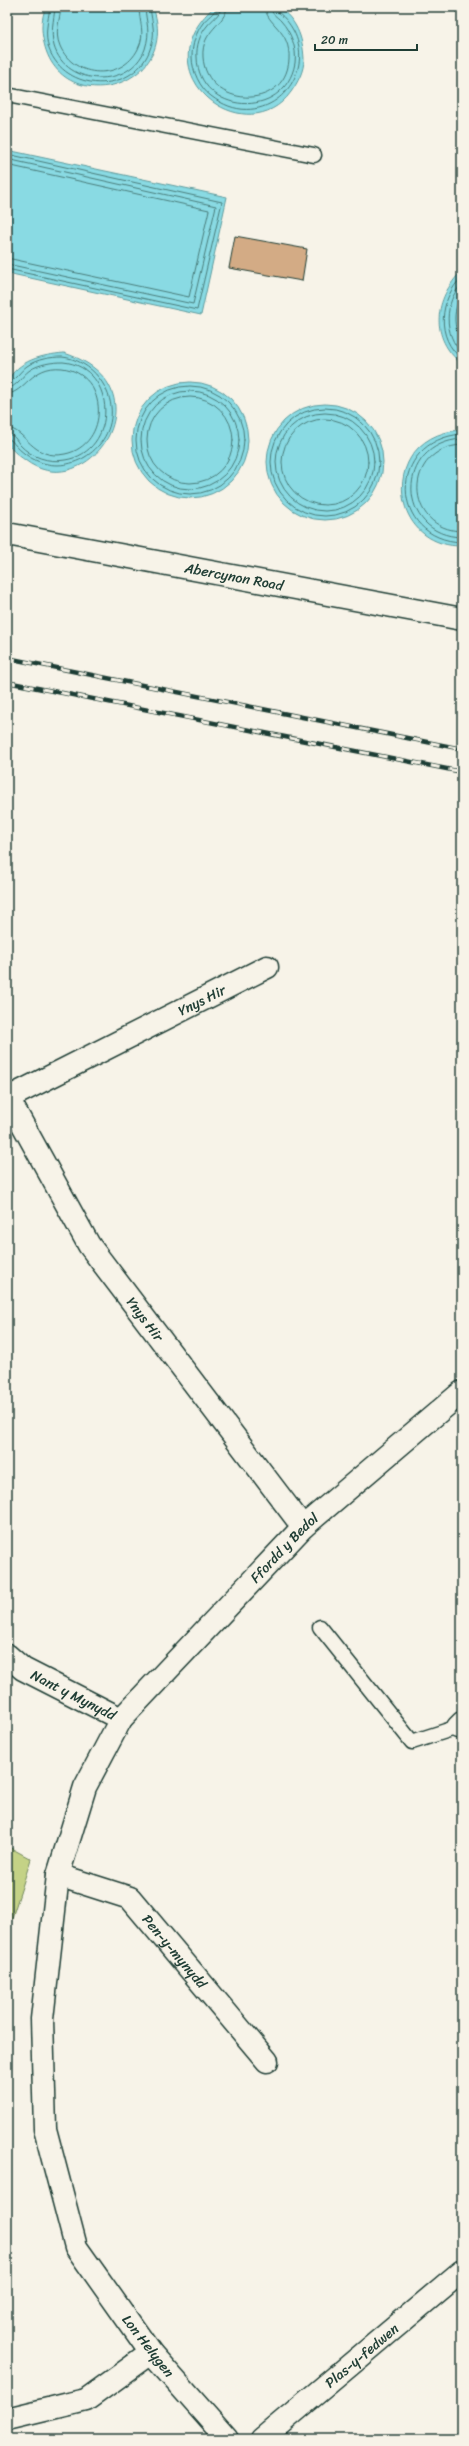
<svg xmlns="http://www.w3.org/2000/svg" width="469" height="2446" viewBox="0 0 469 2446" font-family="Sriracha,sans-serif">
	<rect width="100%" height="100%" fill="#f7f3e8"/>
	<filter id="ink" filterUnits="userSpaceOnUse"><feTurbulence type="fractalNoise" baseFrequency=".025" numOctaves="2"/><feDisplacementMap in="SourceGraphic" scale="8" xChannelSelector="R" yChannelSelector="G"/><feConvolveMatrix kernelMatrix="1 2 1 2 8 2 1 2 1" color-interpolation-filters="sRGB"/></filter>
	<g filter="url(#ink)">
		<path fill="#c4d286" stroke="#72885d" d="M7,1846L31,1859L10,1924L7,1923Z"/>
		<g fill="#89dae3" stroke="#5f9b9d">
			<path d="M46,7H153C182,88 61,120 44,43C41,31 41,18 46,7Z"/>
			<path d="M214,7H278C296,19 303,37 304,59C304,71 298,82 291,92C247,154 139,74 214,7Z"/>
			<path d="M7,150L227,197L201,315L7,273Z"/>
			<path d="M462,271V364C429,338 434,298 462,271Z"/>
			<path d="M64,353C170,386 88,509 25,460C18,455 9,449 7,440C3,422 7,400 7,382C18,360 42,355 64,353Z"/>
			<circle cx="190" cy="440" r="58"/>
			<circle cx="325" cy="462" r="58"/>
			<path d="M462,430V546C386,547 379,434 462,430Z"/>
		</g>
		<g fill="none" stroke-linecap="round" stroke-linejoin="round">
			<g stroke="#497c7a" stroke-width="1">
				<path d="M50,7C48,22 44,34 49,49C65,92 131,95 149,52C157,33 152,25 150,7"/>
				<path d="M55,7C54,21 50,31 54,46C66,87 130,89 145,49C151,30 146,24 145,7"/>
				<path d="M61,7C60,21 54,32 60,46C74,79 122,81 138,49C146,33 139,22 139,7"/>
				<path d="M216,7C215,14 207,17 203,23C196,32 192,45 192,57C192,71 200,88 211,96C270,142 335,59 277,11L276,7"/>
				<path d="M221,7C220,16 212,19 207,26C200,34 196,46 197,57C198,115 285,121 295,63C297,48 291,32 281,21C277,16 271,15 271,7"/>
				<path d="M227,7C226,24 201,30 203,57C206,108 285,112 289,60C291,29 266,25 265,7"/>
				<path d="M7,154L222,202L197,310L7,269"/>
				<path d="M7,159L216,206L193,304L7,264"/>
				<path d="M7,165L209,210L189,297L7,258"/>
				<path d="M462,277C439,299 435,338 462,359"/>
				<path d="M462,284C444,301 443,335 462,353"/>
				<path d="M462,293C453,310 452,326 462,343"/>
				<path d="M7,383C14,382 21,370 27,366C37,359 51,357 62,357C76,358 91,367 99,378C143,436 59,502 11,440L7,439"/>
				<circle cx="190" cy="440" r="54"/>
				<path d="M7,388C17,388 22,375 30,370C39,364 52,362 63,362C118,367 119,452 65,460C49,463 31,457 20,445C16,440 15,435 7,434"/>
				<circle cx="190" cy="440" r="49"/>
				<path d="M7,394C25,393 31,365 62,368C110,374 110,445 65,454C32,461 26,429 7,428"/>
				<circle cx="190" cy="440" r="43"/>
				<circle cx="325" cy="462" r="54"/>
				<circle cx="325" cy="462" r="49"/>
				<circle cx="325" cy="462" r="43"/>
				<path d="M462,434C386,440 389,540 462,542"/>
				<path d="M462,439C394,443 396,536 462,537"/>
				<path d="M462,445C402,448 404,530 462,531"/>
			</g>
		</g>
		<path fill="#d3ab85" stroke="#1f3d34" d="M235,236L307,249L302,281L229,268Z"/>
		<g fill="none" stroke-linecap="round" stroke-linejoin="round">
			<defs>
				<g id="service">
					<path d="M7,95L314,155"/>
					<path d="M320,1627L412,1742L458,1727"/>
				</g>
				<g id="minor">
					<path id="s1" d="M7,1096L89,1245L303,1527"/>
					<path id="s2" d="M8,1098L267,967"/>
					<path id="s3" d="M7,1655L23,1669L121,1719"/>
					<path d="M458,1727L462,1723"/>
					<path id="s4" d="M58,1875L130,1898L267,2061"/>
					<path d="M7,2419L86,2400L151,2353"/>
					<path id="s5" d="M227,2439L151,2353L76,2247L45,2129L42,2019L58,1875L85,1787L121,1719L303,1527L462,1392"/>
					<path id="s6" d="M262,2439L462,2271"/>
				</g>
				<g id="tertiary">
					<path id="s7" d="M7,534L462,619"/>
				</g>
			</defs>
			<use href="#service" stroke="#1f3d34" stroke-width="17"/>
			<use href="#minor" stroke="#1f3d34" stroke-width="25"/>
			<use href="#tertiary" stroke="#1f3d34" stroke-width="25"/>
			<use href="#service" stroke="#f7f3e8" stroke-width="14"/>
			<use href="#minor" stroke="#f7f3e8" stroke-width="22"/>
			<use href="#tertiary" stroke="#f7f3e8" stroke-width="22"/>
			<defs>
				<g id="rail">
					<path d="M7,658L462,749"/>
					<path d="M7,682L462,772"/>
				</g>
			</defs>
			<use href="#rail" stroke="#1f3d34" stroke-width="4.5"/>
			<use href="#rail" stroke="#f7f3e8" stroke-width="3" stroke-dasharray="9" stroke-linecap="butt"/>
		</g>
	</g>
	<g text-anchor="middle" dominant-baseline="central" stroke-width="4" stroke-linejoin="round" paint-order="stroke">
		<g font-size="14" fill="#1f3d34" stroke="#f7f3e8">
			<text stroke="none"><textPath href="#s7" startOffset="231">Abercynon Road</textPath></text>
			<text stroke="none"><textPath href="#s2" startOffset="217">Ynys Hir</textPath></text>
			<text stroke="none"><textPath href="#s1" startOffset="263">Ynys Hir</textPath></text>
			<text stroke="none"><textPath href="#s5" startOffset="1027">Ffordd y Bedol</textPath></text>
			<text stroke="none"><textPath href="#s3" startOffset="78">Nant y Mynydd</textPath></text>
			<text stroke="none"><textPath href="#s4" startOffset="145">Pen-y-mynydd</textPath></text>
			<text transform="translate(148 2346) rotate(52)">Lon Helygen</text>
			<text stroke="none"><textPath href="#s6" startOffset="130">Plas-y-fedwen</textPath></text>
		</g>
	</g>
	<rect width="469" height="2446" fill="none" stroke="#f7f3e8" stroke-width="24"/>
	<rect x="12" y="12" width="445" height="2422" fill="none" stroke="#1f3d34" stroke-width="1.5" filter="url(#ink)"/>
	<path d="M315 44v6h102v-6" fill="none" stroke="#1f3d34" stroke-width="2"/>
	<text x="321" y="44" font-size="12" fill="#1f3d34" stroke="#f7f3e8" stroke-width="3" paint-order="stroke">20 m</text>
</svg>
